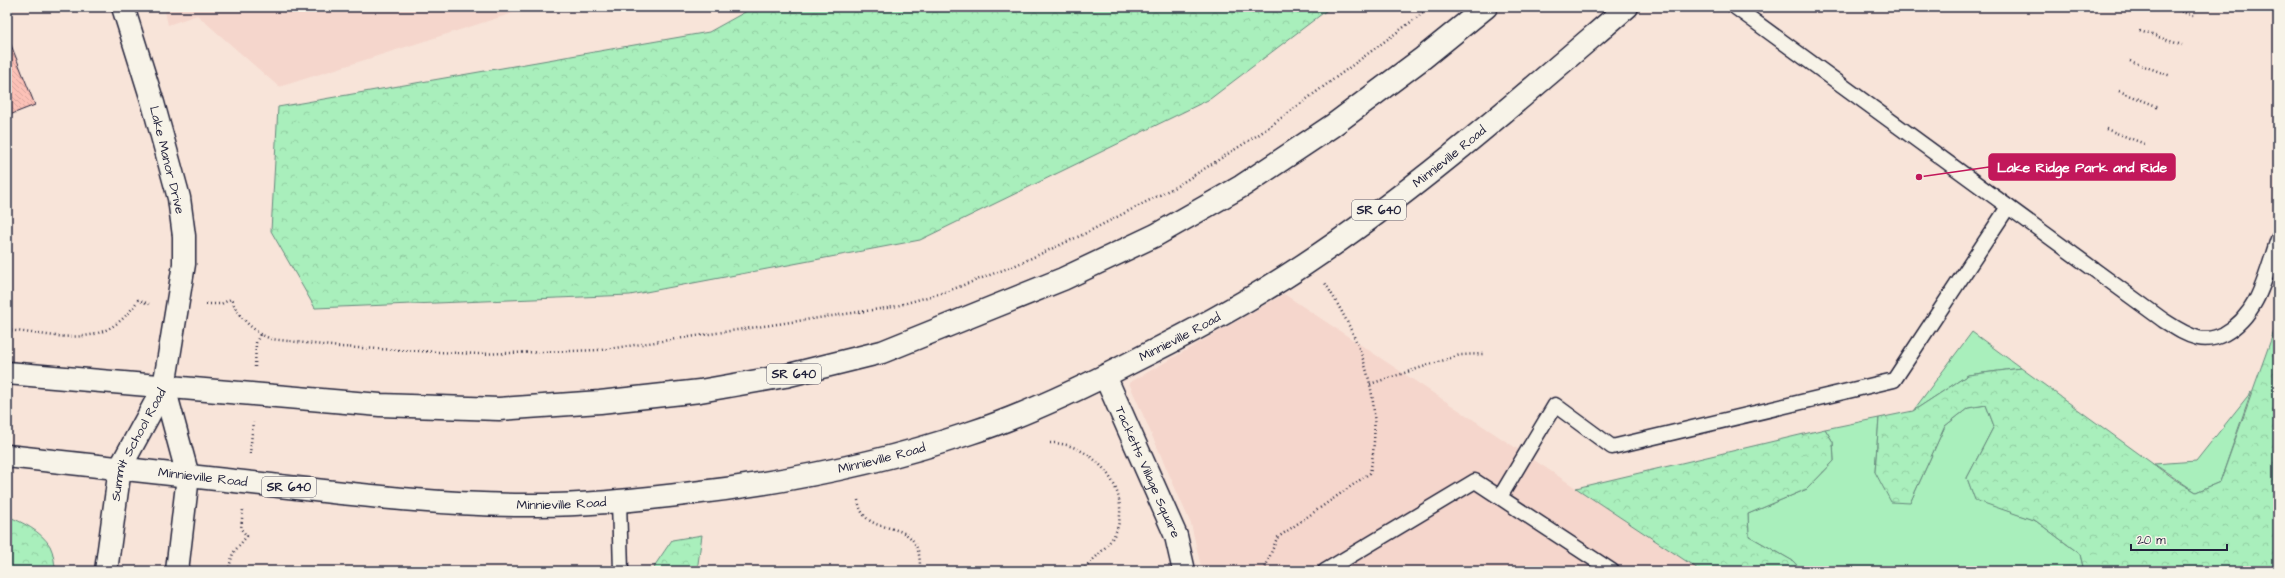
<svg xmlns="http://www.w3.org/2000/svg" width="2285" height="578" viewBox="0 0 2285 578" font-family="'Architects Daughter',sans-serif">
	<defs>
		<pattern id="forest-crowns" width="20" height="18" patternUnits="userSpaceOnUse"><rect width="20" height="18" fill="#a9efbc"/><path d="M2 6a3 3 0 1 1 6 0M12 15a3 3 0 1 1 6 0" fill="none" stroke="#91cda2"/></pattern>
		<pattern id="building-back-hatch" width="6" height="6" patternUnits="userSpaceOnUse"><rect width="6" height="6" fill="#fcc1b7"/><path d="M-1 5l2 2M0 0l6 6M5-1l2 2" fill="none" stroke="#d8a69e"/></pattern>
	</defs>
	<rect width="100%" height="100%" fill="#f8e4d9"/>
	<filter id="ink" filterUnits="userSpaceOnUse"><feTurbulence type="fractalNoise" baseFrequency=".025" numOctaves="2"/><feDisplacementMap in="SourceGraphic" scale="8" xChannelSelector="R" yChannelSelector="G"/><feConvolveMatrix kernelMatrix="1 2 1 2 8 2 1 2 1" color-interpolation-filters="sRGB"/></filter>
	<g filter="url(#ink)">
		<g fill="#f5d6cc">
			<path d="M164,7H532L279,87L197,15L168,25Z"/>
			<path d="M1284,294L1701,571H1202L1191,524L1129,383Z"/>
		</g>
		<g fill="#a9efbc" stroke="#66887c">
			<path d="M1972,332L2021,368L1968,375L1913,411Z"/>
			<path d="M2251,392L2220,482L2196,492L2154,464L2196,461Z"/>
			<path d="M1986,405L1994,426L1967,478L1975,499L2036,521L2080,554L2084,571H1802L1793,561L1749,536L1748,514L1807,489L1834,461L1833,442L1825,429L1879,418L1875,472L1910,503L1945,426L1968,408Z"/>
		</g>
		<g fill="url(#forest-crowns)" stroke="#66887c">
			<path d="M754,7H1331L1210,99L920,240L630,295L315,308L271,231L278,107L709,32Z"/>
			<path d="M2278,320V571H2084L2080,554L2036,521L1975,500L1967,478L1994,426L1986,405L1968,408L1945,426L1910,503L1891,502L1875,472L1879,418L1913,411L1968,375L2021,368L2171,477L2196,492L2220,482Z"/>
			<path d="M1825,429L1833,442L1834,461L1807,489L1748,514L1749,536L1793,561L1802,571H1701L1576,488Z"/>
			<path d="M7,516C22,522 41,531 50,546C54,553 54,564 56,571H7Z"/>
			<path d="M702,535L697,571H654L655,565L672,540Z"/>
		</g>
		<path fill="url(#building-back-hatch)" stroke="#22223b" d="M7,35L35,105L7,116Z"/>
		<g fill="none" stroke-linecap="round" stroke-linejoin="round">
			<defs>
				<g id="service">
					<path d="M1735,7L2163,320C2174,327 2185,335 2198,338C2207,340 2216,338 2224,334C2259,315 2266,274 2278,239"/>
					<path d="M1500,497L1555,405L1612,447L1894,380L2008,207"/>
					<path d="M619,501L621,571"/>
					<path d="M1325,571L1475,481L1612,571"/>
				</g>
				<g id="minor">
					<path id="s1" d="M1105,376L1176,536L1184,571"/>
					<path d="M164,387L188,476L177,571"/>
					<path id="s2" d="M106,571L120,468L164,387L184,264V236L179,198L153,103L123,7"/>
				</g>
				<g id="primary">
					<path d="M7,373L380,405L499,409L600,402L700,391L785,376L882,352L1063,279L1156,235L1242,186L1332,126L1423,58L1486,7"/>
					<path id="s3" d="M7,456C92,465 177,474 262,484C350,494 438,505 527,505C579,506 633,500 685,494C782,483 878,464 970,433C1026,415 1080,389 1132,362C1190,333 1248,302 1302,266C1417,190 1522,97 1627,7"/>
				</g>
			</defs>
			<use href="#service" stroke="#22223b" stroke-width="17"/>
			<use href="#minor" stroke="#22223b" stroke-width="25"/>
			<use href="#primary" stroke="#22223b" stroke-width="25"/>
			<g stroke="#22223b" stroke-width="2.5" stroke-dasharray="1 3" stroke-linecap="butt">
				<path d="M2170,7L2193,16"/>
				<path d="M2140,31L2182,45"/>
				<path d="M2130,61L2171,76"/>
				<path d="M2119,91L2159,107"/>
				<path d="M2106,129L2145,144"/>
				<path d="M206,304H221L231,299L238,313L249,325L260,334L271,339L340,347L478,354L601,350L893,307L948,291L1016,265L1082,235L1177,186L1261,133L1431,7"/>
				<path d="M7,330C59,335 105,352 138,300L149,304"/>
				<path d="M255,367L256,343L260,334"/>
				<path d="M1370,384L1460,355L1483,354"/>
				<path d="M1050,443C1091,442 1132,487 1117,529C1111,545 1094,558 1082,571"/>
				<path d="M250,454L253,422"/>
				<path d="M858,500C864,537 902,519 915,544C920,552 920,562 920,571"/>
				<path d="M228,571L233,553L247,536L241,529L243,509"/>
				<path d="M1264,571L1277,538L1370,473C1384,398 1364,346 1325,283"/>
			</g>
			<use href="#service" stroke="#f7f3e8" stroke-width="14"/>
			<use href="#minor" stroke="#f7f3e8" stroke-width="22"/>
			<use href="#primary" stroke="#f7f3e8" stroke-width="22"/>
		</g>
	</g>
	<g text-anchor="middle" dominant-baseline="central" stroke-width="4" stroke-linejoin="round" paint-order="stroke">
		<g fill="#f7f3e8" stroke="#62616f" stroke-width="1">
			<rect x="1352" y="200" width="54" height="20" rx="3"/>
			<rect x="767" y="364" width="54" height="20" rx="3"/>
			<rect x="262" y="477" width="54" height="20" rx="3"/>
		</g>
		<g font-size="12" font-weight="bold" fill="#22223b">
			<text x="1379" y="210">SR 640</text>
			<text x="794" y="374">SR 640</text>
			<text x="289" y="487">SR 640</text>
		</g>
		<g font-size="13" fill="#22223b" stroke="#f7f3e8">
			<text stroke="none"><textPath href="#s3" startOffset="1529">Minnieville Road</textPath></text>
			<text transform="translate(167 160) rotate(76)">Lake Manor Drive</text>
			<text stroke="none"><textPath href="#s3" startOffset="1204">Minnieville Road</textPath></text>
			<text stroke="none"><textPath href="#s2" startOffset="132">Summit School Road</textPath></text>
			<text stroke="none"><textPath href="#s3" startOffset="881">Minnieville Road</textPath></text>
			<text stroke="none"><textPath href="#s1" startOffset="105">Tacketts Village Square</textPath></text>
			<text stroke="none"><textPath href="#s3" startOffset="197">Minnieville Road</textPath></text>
			<text stroke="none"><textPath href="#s3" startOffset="557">Minnieville Road</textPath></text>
		</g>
	</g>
	<path fill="none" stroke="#c2185b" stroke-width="1.5" d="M1919 177L1989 167"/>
	<circle fill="#c2185b" stroke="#f7f3e8" stroke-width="1.5" cx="1919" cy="177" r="4"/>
	<rect fill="#c2185b" stroke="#c2185b" stroke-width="1.5" x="1989" y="154" width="186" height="26" rx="4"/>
	<g font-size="14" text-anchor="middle" font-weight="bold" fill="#fff">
		<text x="2082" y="172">Lake Ridge Park and Ride</text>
	</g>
	<rect width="2285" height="578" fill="none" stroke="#f7f3e8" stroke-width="24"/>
	<rect x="12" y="12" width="2261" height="554" fill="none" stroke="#22223b" stroke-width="1.5" filter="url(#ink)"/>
	<path d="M2131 544v6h96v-6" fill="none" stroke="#22223b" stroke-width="2"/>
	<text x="2137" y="544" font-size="12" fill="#22223b" stroke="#f7f3e8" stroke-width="3" paint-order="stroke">20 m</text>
</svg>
